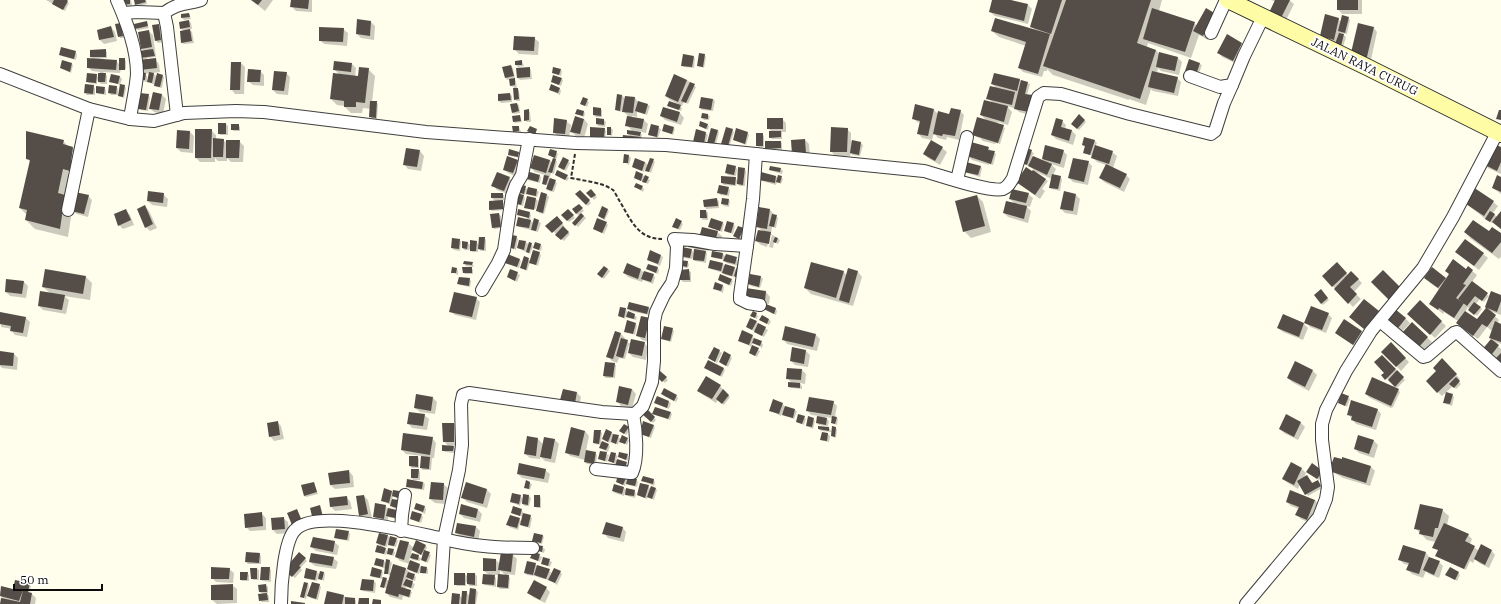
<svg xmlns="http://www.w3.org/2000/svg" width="1501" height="604" viewBox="0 0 1501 604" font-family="'IBM Plex Serif',serif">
	<rect width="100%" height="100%" fill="#fffdeb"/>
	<g fill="#0003" fill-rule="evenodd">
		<path d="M46,0H64L69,3L65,11Z"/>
		<path d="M122,0H131L132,6H124Z"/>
		<path d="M135,0H146L147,4L138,6Z"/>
		<path d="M251,0H273L265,11Z"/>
		<path d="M292,0H312V12L296,11L291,6Z"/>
		<path d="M993,0H1006L1028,5L1032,9L1028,24L995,16L990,12Z"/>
		<path d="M1039,0H1162L1159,11L1194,23L1197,26L1219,19L1208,40L1199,35L1191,58L1148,43L1147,47L1156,50L1160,55V53L1178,58L1182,62L1179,75L1161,71L1158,68L1157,73L1177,78L1181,82L1178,96L1153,91L1151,89L1146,105L1129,99V100L1053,75L1047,69V71H1044L1042,77L1023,72L1019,68L1026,46L999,37L992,31H1036L1031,26Z"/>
		<path d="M1271,0H1289L1294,4L1283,26L1276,2Z"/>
		<path d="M1338,0H1362V14H1342L1338,9Z"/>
		<path d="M189,14L191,19L184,20L182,18Z"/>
		<path d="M1348,18L1350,20L1347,34L1341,33L1346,37L1343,47L1337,43L1325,40L1321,36L1338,19L1341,22Z"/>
		<path d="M358,20L371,22L375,26L374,40L361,38L357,34Z"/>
		<path d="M189,21L191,23L192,29H189L192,32L194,43L184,44L182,43L184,31L181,28Z"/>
		<path d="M146,22L149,28L138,30L136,29Z"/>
		<path d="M158,25L160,27L163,42L158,43L156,41L153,26Z"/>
		<path d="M122,26L124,38H120L119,36Z"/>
		<path d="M111,27L115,32L117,41L104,44L100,40L98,31Z"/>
		<path d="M1373,27L1377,32L1370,64L1355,61Z"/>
		<path d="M343,29L348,33L347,46L324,44L320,40Z"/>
		<path d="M148,31L153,35L156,57L147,58V60L155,59L159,64L160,72L153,73L157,77L162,76L164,77L162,88L157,87L155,85L148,82L150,73L145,74L147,76V82L142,81L145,74L141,70L144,60L141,57L144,51L142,49Z"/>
		<path d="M1227,36L1242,44L1246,48L1237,64L1222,57L1218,52Z"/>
		<path d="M534,38L539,42L538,55L519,54L514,49Z"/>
		<path d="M105,50L107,52V58L98,59V60L116,61L120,65L124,59L126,61V69H121L120,73L103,72L107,76V84H101L97,80V84L89,83L87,81L96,75L99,78L100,72L92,71L88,67L93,60L91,57Z"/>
		<path d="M75,52L77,54L76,60L62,56L61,54Z"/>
		<path d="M704,55L706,57L704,68L698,66Z"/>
		<path d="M693,57L695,58L694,68L684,67L682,65Z"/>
		<path d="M1190,60L1202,65L1198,76Z"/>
		<path d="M522,61L524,66L518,67L516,65Z"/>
		<path d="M232,63H241L245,67L244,94H235L231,89Z"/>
		<path d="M72,64L73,65L71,73L61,68Z"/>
		<path d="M352,64L356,68L355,77H359L368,69L375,76L372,102H376L378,104L377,119H372L370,117L371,109L363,108L362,113H351L344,106L337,105L331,99L340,75L334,69Z"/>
		<path d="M511,66L513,68L515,78H513L516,81L517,89L519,91L520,101H517L515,100L514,87L511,86L510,79L507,80L506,78Z"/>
		<path d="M529,68L531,70L532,79L520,80L518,78L517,69Z"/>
		<path d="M560,70L562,71L561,76L553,73Z"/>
		<path d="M260,71L264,75V86L253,85L248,81Z"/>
		<path d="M286,73L290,77L288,95L277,94L273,90Z"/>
		<path d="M675,75L687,80L696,87L688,104L684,102L682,106L670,100L666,96Z"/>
		<path d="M120,77L122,79L120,85L110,81Z"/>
		<path d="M561,79L563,80L561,86L552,82Z"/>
		<path d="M1020,80L1030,84L1027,95L1033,116L1019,112L1016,109L1007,106L1012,112L1008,125L998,122L997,124L1005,128L1000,144L996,143L995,144L983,141L979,137V138L973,135L987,121L981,115L993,103L988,98L997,89L992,84Z"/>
		<path d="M93,86L95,88V95H87L85,93Z"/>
		<path d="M124,86L126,88L124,98L119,96Z"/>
		<path d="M117,87L118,89V95H111L109,93Z"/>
		<path d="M104,88L106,90V95L99,94L97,93Z"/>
		<path d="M559,89L561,90L560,95L550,90Z"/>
		<path d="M153,93L162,95L166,99L163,114L154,112L150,108Z"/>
		<path d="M510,94L512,96V102L501,103L499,101Z"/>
		<path d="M148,95L150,97L148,111L141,110L139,108Z"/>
		<path d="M622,95L625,99L635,98L639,103L648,105L650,106L647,115L637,112V117L632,116V118L644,120L648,124L646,133L638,131L642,135L641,139L631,137L628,134L633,132L627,125L628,116L622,110L621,112L616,110Z"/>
		<path d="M583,98L589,102L587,107L581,103Z"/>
		<path d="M713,99L715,101L713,111L702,110L700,108Z"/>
		<path d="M517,104L519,105L520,113L514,114L513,113Z"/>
		<path d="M916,105L934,110L939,115H950L960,111L964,115L959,140L947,137L946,140L938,138L934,133L932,140L922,138L918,133L921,123L917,122L913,118Z"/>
		<path d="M668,106H680L682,108L681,111Z"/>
		<path d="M601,109L602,110V117H596L594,115Z"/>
		<path d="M528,110L530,112L531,122H527L525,120Z"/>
		<path d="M584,112L585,113L584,117L576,114Z"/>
		<path d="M680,113L684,118L681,125L665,120L661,116Z"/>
		<path d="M708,115L710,116L709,120H704L702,118Z"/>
		<path d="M520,116L522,122L515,123L514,122Z"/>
		<path d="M1079,116L1086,122L1079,130L1072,124Z"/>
		<path d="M584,119L588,124L584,138L576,136L571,131Z"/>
		<path d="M782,119L786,123V132H782V139H772L770,137L772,132L768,128Z"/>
		<path d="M604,120L606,122L605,127L598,126L597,124Z"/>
		<path d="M566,121L571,125L569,138L558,136L554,132Z"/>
		<path d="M1062,121L1066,125L1065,129L1072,131L1076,135L1073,145L1056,139L1052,135Z"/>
		<path d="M226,124L228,126V135H220L219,133Z"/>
		<path d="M707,124L709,126L708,130L700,126Z"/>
		<path d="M238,125L240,127V131H234L232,130Z"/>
		<path d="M652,125L661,129L658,138L650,135Z"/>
		<path d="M519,127L521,132L515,133L513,131Z"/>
		<path d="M611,128L613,130L612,136L608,134Z"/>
		<path d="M673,128L675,129L673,135L663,131Z"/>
		<path d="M604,129L606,131L605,139L592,138L591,136Z"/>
		<path d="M847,129L851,133V141L861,143L863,145L860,156L852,155L851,153L850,156H835L831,151Z"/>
		<path d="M211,130L216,135V139L223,140L227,143L239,141L244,146L243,162H231L227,158V161H218L215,158V162H200L196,158Z"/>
		<path d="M717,130L719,132L716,145L710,144L708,142Z"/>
		<path d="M732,130L734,132L729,147L724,145L722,143Z"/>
		<path d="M697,131L706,133L708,135L705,146Z"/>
		<path d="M190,132L194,136L193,153L181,152L177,148Z"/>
		<path d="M748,133L749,135L746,145L734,140Z"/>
		<path d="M762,134L764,136V147H759L757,145Z"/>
		<path d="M1085,139L1095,141L1097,143L1095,146L1112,152L1117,156L1113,168L1126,175L1130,179L1124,192L1104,182L1100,178L1106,165L1097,162L1093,158V156L1084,153L1085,147L1083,145Z"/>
		<path d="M805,140L809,144L810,158H797Z"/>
		<path d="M63,141L68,146L73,148L82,156L67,199L88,196L92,200L88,217L77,214L72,210L68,237L35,229L26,220L27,215L20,208L31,162L27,159ZM71,152H73L70,176H68Z"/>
		<path d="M780,142L782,143V150H768L766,148Z"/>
		<path d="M942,148L947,152L940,165L928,158L924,154Z"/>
		<path d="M988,148L996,154L993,165L989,164V165L972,160L968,156Z"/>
		<path d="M1025,149L1034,153L1032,156L1046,163L1043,159L1063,151L1067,155L1064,168L1051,164L1056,169L1053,175L1060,177L1062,179L1060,191L1052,189L1050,187L1052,179L1034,171V172L1048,181L1042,189L1045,191L1040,199L1017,182L1032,173L1034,170L1029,166L1022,163Z"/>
		<path d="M1501,149V174L1488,168L1484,164Z"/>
		<path d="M420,151L424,156L421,171L408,169L404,164Z"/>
		<path d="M519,152L520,154V158L511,156L509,154Z"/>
		<path d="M556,152L558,154L556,160L557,162L554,174L551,173L550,177L547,176L557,183L554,192L549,191L547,189L548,186L543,183L545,175L535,172L531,168L550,160L552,163L554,158L549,155Z"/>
		<path d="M629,156L631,158L629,165L624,162Z"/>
		<path d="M518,160L522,165L517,177L508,173L504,169Z"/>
		<path d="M653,160L655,162L651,173L645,169L644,172L633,167L645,162L648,165Z"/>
		<path d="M568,161L570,163L566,171L561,168Z"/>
		<path d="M1088,162L1092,166L1088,185L1073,182L1069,178Z"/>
		<path d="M760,164L762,166L760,173L776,176L778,179L781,177L783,179L781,184L777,182L776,185L762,181L758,173Z"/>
		<path d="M980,166L982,168L980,177L967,173L965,172Z"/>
		<path d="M735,167L737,169L736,176L728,175L726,173Z"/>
		<path d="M744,169L746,171L745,186H740L737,183L736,186L724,185L722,183L735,178L738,181Z"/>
		<path d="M781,169L783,171L782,174L772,171L770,170Z"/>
		<path d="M556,175L567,176L569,178L567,181Z"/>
		<path d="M642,175L650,180L648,184L635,178Z"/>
		<path d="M539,176L541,177L540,183L527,180L525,178Z"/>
		<path d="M509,178L513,182L508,194L497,190L493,185Z"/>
		<path d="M1501,178V194L1493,188Z"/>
		<path d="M525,187L528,190H537L539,192L537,197L529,195L526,192L525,195L521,194L525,198L523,206L517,204L515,202L522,196L518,192Z"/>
		<path d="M635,187H642L644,189L643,192Z"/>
		<path d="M728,188L730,190L729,196L720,195L719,193Z"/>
		<path d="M591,190L597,197L594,200L588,193Z"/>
		<path d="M580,191L591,203L588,206L577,194Z"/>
		<path d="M1065,192L1076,195L1080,199L1077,215L1065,213L1061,209Z"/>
		<path d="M163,194L168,199L167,207L152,205L148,201Z"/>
		<path d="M502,194L504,195V200H501L504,203L505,210L492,211L490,209L496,202L492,198Z"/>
		<path d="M1028,194L1033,198L1030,207L1026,206L1031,211L1028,223L1008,217L1004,213L1015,204L1010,199Z"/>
		<path d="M547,195L549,197L544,214L539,213V210Z"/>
		<path d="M977,196L983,202L991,232L971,238L964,231Z"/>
		<path d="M528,197L536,199L538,201L536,209L526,207Z"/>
		<path d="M717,200L719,201V208L706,209L705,207Z"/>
		<path d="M728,200L730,201L729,207L724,206L722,204Z"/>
		<path d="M1464,202H1493L1498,206L1493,213L1497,217L1501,213V229L1493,222L1492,223L1488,221Z"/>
		<path d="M579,205L584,211L581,213L586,218L578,227L574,223L579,216L573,210Z"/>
		<path d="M145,206L149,211L157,228L150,231L146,227Z"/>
		<path d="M607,209L609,211L605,220L601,218L599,216Z"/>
		<path d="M759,209L770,210L778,218L776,228L772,227L771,234L780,240L778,244L774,242L773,248L769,247L772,235H770L767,247L761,245L756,241L762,231L757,226Z"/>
		<path d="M568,210L575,218L569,222L563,215Z"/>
		<path d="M126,211L130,215L134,225L123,229L119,225Z"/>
		<path d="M706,211L708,213V220H703L701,218Z"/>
		<path d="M530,213L531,215L530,220L534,224L535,220L541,223L538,232L534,231L531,228V230L519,227L517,225L526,220L527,218L518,214Z"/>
		<path d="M499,214L501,216L502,228L494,229L493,228Z"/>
		<path d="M557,217L564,226L563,227L570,234L564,241L547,226Z"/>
		<path d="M681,222L683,224L680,230L673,226Z"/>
		<path d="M722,222L724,224L722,232L710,227Z"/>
		<path d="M606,223L608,225L604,234L594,229Z"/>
		<path d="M733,224L735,226L733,234L727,232L725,230Z"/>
		<path d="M738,227L745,231L741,240L734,236Z"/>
		<path d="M716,231L722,236L719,245L705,242Z"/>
		<path d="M1465,232L1501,234V257L1499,259L1471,239Z"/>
		<path d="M516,237L518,239L516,250L510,247Z"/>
		<path d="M484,238L486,240V251H481L478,248V252H472L469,249V250H464L463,248L468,243L471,246L476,242L479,245Z"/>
		<path d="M460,240L461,242L460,251L454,250L452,248Z"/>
		<path d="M526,242L529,245L531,244L534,247L541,245L542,247L541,251L536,249L533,246L530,254L518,248Z"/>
		<path d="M689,246H710L709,251L704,250L707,253L706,263L695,261L692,258V259L683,258L682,256L691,250L694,253L695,249Z"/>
		<path d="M651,252L663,257L660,266L648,260Z"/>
		<path d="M713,252L723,254L726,257L736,258L738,261L741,263L737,278L734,276V277L725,275L723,273L711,269L709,267L711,261L723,264L725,266L734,268L737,270L738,266L726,263L725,260L714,258L712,256Z"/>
		<path d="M539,253L541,255L538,266L530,262L527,271L521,268L525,258L531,261Z"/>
		<path d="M1483,254L1488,258L1479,270L1461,256Z"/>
		<path d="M519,259L521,261L519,268L503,262Z"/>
		<path d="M687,262L689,264L688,268L681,267L679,265Z"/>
		<path d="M472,263L474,267L466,266L465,264Z"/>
		<path d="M1337,263L1348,275L1351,272L1362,283L1354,292L1361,299L1353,307L1323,276Z"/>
		<path d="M627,265L641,270L644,273L653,275L655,277L653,284L643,280L642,282L628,277L624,273Z"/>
		<path d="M605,267L610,271L604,279L601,276Z"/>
		<path d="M472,268L473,270V274H465L464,272Z"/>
		<path d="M658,268L659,270L658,274L647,269Z"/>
		<path d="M457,269L458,271V275L452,272Z"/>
		<path d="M511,270L520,275L517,282L508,277Z"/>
		<path d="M1466,270L1472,271L1477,275L1472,282L1489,296L1484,302L1480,299L1476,304L1482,309L1477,316L1471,311L1468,307L1465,312L1477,321L1487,308L1501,296V315L1490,311L1499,320L1497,323L1501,325V344L1492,341L1501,349V364L1496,358L1493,361L1482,351L1492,339L1490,337L1492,331L1487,327L1478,339L1461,327L1458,321L1444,312L1443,314L1431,304L1440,290L1429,282L1445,278L1447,280Z"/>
		<path d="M681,271H689L691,272V282H683L681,280Z"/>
		<path d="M844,272L847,276L858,272L862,277L853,306L811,294L805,288Z"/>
		<path d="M86,277L92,283L90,300L64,296L69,300L66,314L43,310L39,306L50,293L43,287Z"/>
		<path d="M761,277L763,279L760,288L751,286L749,284Z"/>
		<path d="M469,279L471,281L470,287L460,285L458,283Z"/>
		<path d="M719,280H731L733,281L731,286Z"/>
		<path d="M24,282L28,286L26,298L10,296L6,292Z"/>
		<path d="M723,286L724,287L723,293L715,289Z"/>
		<path d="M1321,291L1329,300L1323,305L1321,303Z"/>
		<path d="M766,292L770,297L769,304L749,301Z"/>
		<path d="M476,298L480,302L476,320L455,315L450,311Z"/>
		<path d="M1364,300L1382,316L1369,333L1355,321Z"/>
		<path d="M1420,302L1446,326L1435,338L1409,314Z"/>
		<path d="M766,306L776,309L777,311L776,315L767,311L765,309Z"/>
		<path d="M648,307L650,309L649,315L630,311L629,309Z"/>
		<path d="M626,309L627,312L637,317L636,320L629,318L626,316L625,319L619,316Z"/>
		<path d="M753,312L758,316L757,319L751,316Z"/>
		<path d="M0,313L26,318L30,322L27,337L15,335L11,330L12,329L1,327Z"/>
		<path d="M1328,314L1332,318L1326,333L1310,327L1306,322Z"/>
		<path d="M762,316L771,321L769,325L760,320Z"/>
		<path d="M1405,318L1410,323L1401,333L1402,334L1412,324L1432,342L1423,352L1390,327Z"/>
		<path d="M649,319V342L642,340L638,336Z"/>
		<path d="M756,322L768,330L764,337L747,327Z"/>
		<path d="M636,324L637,326L635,335L625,331Z"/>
		<path d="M1304,324L1308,328L1303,340L1283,332L1278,328Z"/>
		<path d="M672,329L674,331L671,342L664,340L662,338Z"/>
		<path d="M1361,331L1366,336L1358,348L1336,333Z"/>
		<path d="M616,332L621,334L625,338L624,340L631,344L644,343L648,347L646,360L633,357L629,353L631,345H629L625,359L619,358L617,363L612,361L608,357Z"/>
		<path d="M816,335L820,339L817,351L787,344L783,339Z"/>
		<path d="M753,336L754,339L763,344L762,348L753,342L751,346L760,351L757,357L752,354V347L739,341Z"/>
		<path d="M1391,344L1409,362L1401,371L1383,352Z"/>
		<path d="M714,348L722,353L717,363L709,358Z"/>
		<path d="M793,349L806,351L810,355L808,367L795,365L791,361Z"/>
		<path d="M0,352L14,354L18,358L17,370L2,368L0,366Z"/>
		<path d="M724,353L732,358L728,367L720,362Z"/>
		<path d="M1382,356L1405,380L1397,388L1383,375L1385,373Z"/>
		<path d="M1442,360L1460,379L1458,381L1461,384L1456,389L1453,386L1442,396L1427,381L1437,371Z"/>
		<path d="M1296,362L1313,371L1317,375L1309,391L1292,382L1288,378Z"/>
		<path d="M614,364L616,365L615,378H606L604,376Z"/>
		<path d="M706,368H723L725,370L722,377Z"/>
		<path d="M802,370L806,374L805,384L800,383L802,386V389L791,388L789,387L792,383L787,378Z"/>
		<path d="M660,372L668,380L665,383L657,375Z"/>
		<path d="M720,386L730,397L724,405L718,400L716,403L703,395L698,391Z"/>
		<path d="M632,389L636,394L632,408L621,406L617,401Z"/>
		<path d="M1398,390L1400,392L1393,407L1391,408L1370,398L1366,394Z"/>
		<path d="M577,393L581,397L579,407L566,404Z"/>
		<path d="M1342,394L1350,399L1347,407L1339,402Z"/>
		<path d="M1452,395L1454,397L1452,406L1446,404L1445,402Z"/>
		<path d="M664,396H676L678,398L676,402Z"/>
		<path d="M433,398L437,402L435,414L420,412L415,408Z"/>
		<path d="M669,402L671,403L669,409L655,403Z"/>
		<path d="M833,402L837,406L835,417L838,419L837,425L832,423V418L825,417L829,421L828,426L819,425L817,423L819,416L811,415L807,410Z"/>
		<path d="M783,404L784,406L797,411L794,419L785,416L782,413L781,416L770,410Z"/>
		<path d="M1377,409L1381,414L1376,430L1356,424L1348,414Z"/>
		<path d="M647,410L656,420L653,423L644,414Z"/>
		<path d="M670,412L672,414L670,420L654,413Z"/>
		<path d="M424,415L429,419L427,430L412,428L408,423Z"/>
		<path d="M1286,416L1301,423L1305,427L1298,440L1284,433L1280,429Z"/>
		<path d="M804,417L806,419L804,425L797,422Z"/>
		<path d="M813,419L815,421L813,429L807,426Z"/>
		<path d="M277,422L281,426L284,439L274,441L270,436Z"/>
		<path d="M454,424L458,428V445L452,446L455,448V453L445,452L443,450L448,446L444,441Z"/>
		<path d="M654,426L655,427L651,438L641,434Z"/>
		<path d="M572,428L585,431L589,436L586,451L595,453L597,455L596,465L587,464L585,462V460L570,456L566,452Z"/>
		<path d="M628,428L630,430L626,435L622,432Z"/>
		<path d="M829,428L832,432L835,428L837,429L836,438L832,436V432L821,431L819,429Z"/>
		<path d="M607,430L621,439H627L629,440L627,445L619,440L618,445L611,441L610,443L605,441L603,439Z"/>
		<path d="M600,431L602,433L601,442L610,446L608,452L602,449L601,448V445L596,444L594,443Z"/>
		<path d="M828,434L830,436L829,442L823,441L822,439Z"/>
		<path d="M1359,436L1374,441L1378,445L1374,458L1359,453L1355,449Z"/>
		<path d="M432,438L436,443L434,458H432L431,470H423L421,468L422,456L406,454L402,450Z"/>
		<path d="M538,439L543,444L555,440L559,444L555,463L545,461L540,456V459L530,458L525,454Z"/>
		<path d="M601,452L609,455L607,462L599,459Z"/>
		<path d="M612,453L618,456L616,460L628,465L627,470L609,461Z"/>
		<path d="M627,455L629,457L628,461L619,457Z"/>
		<path d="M418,457L419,459V468H412L410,466Z"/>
		<path d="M1291,464L1302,469L1306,473L1304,478L1307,476L1313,484L1319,483L1322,488L1308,496L1300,484L1298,489L1288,483L1283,479Z"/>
		<path d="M1371,467L1375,471L1370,486L1343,478L1331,471Z"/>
		<path d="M417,469L420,472V480H413L412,478Z"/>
		<path d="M545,470L550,474L548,483L522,478L518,474Z"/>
		<path d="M349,471L353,476L354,487L335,489L330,485Z"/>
		<path d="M1309,473L1324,474L1319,480Z"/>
		<path d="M625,479L628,481L636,480L638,482L637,487L629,485L626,483L625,486L617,481Z"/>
		<path d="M654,480L655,482L654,486L643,481Z"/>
		<path d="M423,482L425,484L424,490L409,488L407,486Z"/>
		<path d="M526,482L532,484L530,490L525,487Z"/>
		<path d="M314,483L318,494L306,497L304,496Z"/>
		<path d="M443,484L448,488L446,504L435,503L430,499Z"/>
		<path d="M467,484L487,490L491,494L487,508L467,502L462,497Z"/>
		<path d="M615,485L624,488L627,491H634L636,493L635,498L628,496L625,493L624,496L615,493L613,491Z"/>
		<path d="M648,486L651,489L655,488L657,490L654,500L648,496L647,499L638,495Z"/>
		<path d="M392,491L393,493L394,491L399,492L401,494L400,499L393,496L392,500L398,501V509L393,508L391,505L382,501Z"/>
		<path d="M364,496L368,500L372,518L364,520L360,516Z"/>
		<path d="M520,496L523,499L529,496L531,498L529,506H525L521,502L520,506L511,502Z"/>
		<path d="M540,496L541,498V508H537L535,506Z"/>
		<path d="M346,497L350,501L352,509L335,511L331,507L330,499Z"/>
		<path d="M1315,500L1319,505L1312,524L1301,519L1297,515L1299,509L1291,506L1287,502Z"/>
		<path d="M385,506L389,509L397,511V519L388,517V522L378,521L374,516Z"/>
		<path d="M425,507L426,509L425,514L415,509Z"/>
		<path d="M478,510L482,514L480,522L464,518L460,514Z"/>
		<path d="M521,510L523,512V514L532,518L530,528L523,526L520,523L518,530L509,527L508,525L519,519L522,522L523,517L512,513Z"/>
		<path d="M1442,510L1449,516L1447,525L1468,535L1472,539L1470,544L1479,551L1491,550L1495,555L1489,568L1479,563L1475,559L1473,563L1470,561L1466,570L1438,557L1439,551L1434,547L1436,542L1427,540L1415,528Z"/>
		<path d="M261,513L266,518V530L250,531L246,527Z"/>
		<path d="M421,515L423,517L421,523L411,519Z"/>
		<path d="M283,518L288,522L289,533L277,534L273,530Z"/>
		<path d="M476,527L480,531L478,541L461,537L456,533Z"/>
		<path d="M622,527L626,532L624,542L608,538L604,533Z"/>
		<path d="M348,532L350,534L349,541L337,539L336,537Z"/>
		<path d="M380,534L388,536L391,539H396L398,541L396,547L391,546L388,543L387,547L383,546L388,552L393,550L395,552L394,556L390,555L387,553L386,555L376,551L382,548L377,543Z"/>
		<path d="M542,535L544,537L542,544L535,543L533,541Z"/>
		<path d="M334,542L339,546L337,555L316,551L311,547Z"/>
		<path d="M408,543L414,548L426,546L427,547L425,552L431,555L428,563L422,560L423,556L412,549L411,554L421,558L420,561L413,560L410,557L409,561L426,568L428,569V574H423L420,571L419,574L408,570L410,564L400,561L396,557Z"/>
		<path d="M538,546L545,549L544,553L536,550Z"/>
		<path d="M299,553L307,561L300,568L302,570L295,578L286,570Z"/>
		<path d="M533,553L542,557L540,562L532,558Z"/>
		<path d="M1426,553L1430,558L1439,562L1443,566L1439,578L1429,574L1426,571L1423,578L1412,574L1408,570L1409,565L1404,564L1399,559Z"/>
		<path d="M259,554L261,556V564H248L246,562Z"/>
		<path d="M513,555L517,559L515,575L507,574L510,578L509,589H500L498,587L499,575H494L496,578V587L485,585L483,584L489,575L484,571L496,560L500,564ZM500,570L505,575H500Z"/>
		<path d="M333,558L338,562L336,569L315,566L310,562Z"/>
		<path d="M544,558L552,562L550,567L542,563Z"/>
		<path d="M377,559L384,561L387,564V560L390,561L392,563L390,572L406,569L416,577L415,581L408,579V581L415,584L413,589L406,587L405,589L412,592L410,598L403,596L402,600L390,597L386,593L387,589L381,586L383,579L373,577L371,575L381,571L383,572L382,577L389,581L391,576L385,573L386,569L375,565Z"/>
		<path d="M535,564L537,566L551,572L549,579H550L560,572L562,574L557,585L549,579L548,580L537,577L535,575L534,576L527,575L525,573Z"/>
		<path d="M269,568L271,570V582L263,581L261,580Z"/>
		<path d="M229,569L234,573L233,583L216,582L212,578Z"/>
		<path d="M257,569L259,570V580H253L252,578Z"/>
		<path d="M306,570L317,572L320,575L323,572L325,574L324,581L318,577L317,581L307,579L305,577Z"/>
		<path d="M247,573L249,575V581H242L241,579Z"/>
		<path d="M1458,573L1460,575L1457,581L1447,575Z"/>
		<path d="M465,574L468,577L475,574L477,576V586H470L466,582V586H457L455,584Z"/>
		<path d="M374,581L376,583L375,593L363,591L361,590Z"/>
		<path d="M29,584L31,586L29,593L32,594L36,598L35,604H1L2,598L0,594L2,587L17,591Z"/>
		<path d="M308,584L309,586L306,599L301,597Z"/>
		<path d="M232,585L237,589V603L217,604L212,600Z"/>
		<path d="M266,585L268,587V593H266L269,596V602H262L260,600L263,594L260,592Z"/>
		<path d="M319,585L321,587L318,600L310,598L309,596Z"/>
		<path d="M546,588L550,592L545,603L533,597L528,592Z"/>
		<path d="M476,590L478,592L476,604H452L459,595L462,598L466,592L470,596Z"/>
		<path d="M344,596L346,598L355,599L356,601V604H325Z"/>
	</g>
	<g fill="#554e48">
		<path d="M54,0H67L68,1L63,10L52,4Z"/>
		<path d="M120,0H130V4L121,5Z"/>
		<path d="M134,0H145L146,2L135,5Z"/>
		<path d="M251,0H262L258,5Z"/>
		<path d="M291,0H309L308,9L290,7Z"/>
		<path d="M992,0H1011L1028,4L1024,21L989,12Z"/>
		<path d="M1038,0H1062L1051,34L1030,27Z"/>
		<path d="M1066,0H1151L1137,43L1156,50L1140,99L1043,66Z"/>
		<path d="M1275,0H1290L1279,22L1267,17Z"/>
		<rect x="1337" y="0" width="21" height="10"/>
		<path d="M1152,8L1195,22L1185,52L1143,39Z"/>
		<path d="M1206,8L1216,14L1203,36L1193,31Z"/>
		<path d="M189,13L190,17L181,18V14Z"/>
		<path d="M1325,14L1339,18L1334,40L1320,36Z"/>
		<path d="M1342,15L1349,17L1345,33L1338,31Z"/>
		<path d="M995,18L1050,34L1038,74L1018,68L1026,42L991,31Z"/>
		<path d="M357,19L371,21L370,36L356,34Z"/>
		<path d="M189,20L190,27L180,29L179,22Z"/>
		<path d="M147,21L148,26L135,29L134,24Z"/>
		<path d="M121,23L123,36L118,37L115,24Z"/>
		<path d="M1358,23L1374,27L1366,61L1350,57Z"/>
		<path d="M159,24L161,40L155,41L152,25Z"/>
		<path d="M111,26L114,37L99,40L97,30Z"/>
		<path d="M319,27L344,28L343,42L319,41Z"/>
		<path d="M190,29L192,41L181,43L180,31Z"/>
		<path d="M149,30L152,47L141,49L138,32Z"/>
		<path d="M1339,33L1344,34L1341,46L1335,44Z"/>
		<path d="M1227,34L1242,43L1233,61L1217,53Z"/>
		<path d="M514,36L535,37L534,51L513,50Z"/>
		<path d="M61,47L76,51L74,59L59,55Z"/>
		<path d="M106,49V57H90V50Z"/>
		<path d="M153,49L155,56L140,58L139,51Z"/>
		<path d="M1159,52L1178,57L1175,71L1156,67Z"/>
		<path d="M699,53L705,54L703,67L697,66Z"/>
		<path d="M683,54L694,56L692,67L681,66Z"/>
		<path d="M87,58L117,60L116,70L87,68Z"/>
		<rect x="119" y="58" width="6" height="12"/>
		<path d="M156,58L157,68L140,70L139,60Z"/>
		<path d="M1189,59L1200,63L1196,75L1185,71Z"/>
		<path d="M62,60L72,63L70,72L60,68Z"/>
		<path d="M522,60V65H515V61Z"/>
		<path d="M334,61L352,63L351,72L333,70Z"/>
		<path d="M231,62H241L240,90H230Z"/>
		<path d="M511,65L514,76L505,78L502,67Z"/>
		<path d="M359,67L369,68L365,103L356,102V107H344V101L330,99L333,73L358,76Z"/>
		<path d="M530,67V77L517,78L516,68Z"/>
		<path d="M553,67L561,69L559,75L552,73Z"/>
		<path d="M248,69L261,70L260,82H247Z"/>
		<path d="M274,71L287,72L284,91L272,90Z"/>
		<path d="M1152,71L1178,77L1174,93L1148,87Z"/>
		<path d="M140,72L146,73L145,80H139Z"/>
		<path d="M149,72L154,73L152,83L147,82Z"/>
		<path d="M87,73L97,74L96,83L86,82Z"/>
		<path d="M98,73H106L105,82H98Z"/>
		<path d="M157,73L163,75L160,87L154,86Z"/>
		<path d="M994,73L1020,79L1017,91L991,84Z"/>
		<path d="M111,74L120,76L118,84L109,82Z"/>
		<path d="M674,74L687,80L678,102L665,96Z"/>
		<path d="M553,75L562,78L559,85L551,82Z"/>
		<path d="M515,78V85L510,86L509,79Z"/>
		<path d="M1021,80L1028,82L1025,94L1033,95L1029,112L1014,109Z"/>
		<path d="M690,82L695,84L686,103L681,101Z"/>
		<path d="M85,84L94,85L93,94L84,93Z"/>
		<path d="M120,84L125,85L123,97L118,96Z"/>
		<path d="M551,84L560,88L558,93L549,90Z"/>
		<path d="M109,85L117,86L116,94L108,93Z"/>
		<path d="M96,86L105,87L104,94L96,93Z"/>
		<path d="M990,86L1015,92L1012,105L986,99Z"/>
		<path d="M513,88H518L519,99L514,100Z"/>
		<path d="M153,92L162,94L159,110L149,109Z"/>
		<path d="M140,93L149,94L146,110L138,109Z"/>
		<path d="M510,93L511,100L498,101V94Z"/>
		<path d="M617,94L622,95L620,111L615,110Z"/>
		<path d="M625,96L635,97L633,113L622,112Z"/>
		<path d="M583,97L588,99L585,106L580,104Z"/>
		<path d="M701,97L713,99L711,110L699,108Z"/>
		<path d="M984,100L1008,106L1004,122L980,115Z"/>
		<path d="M370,101H377L376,118L369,117Z"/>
		<path d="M638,101L648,104L645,114L635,111Z"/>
		<path d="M669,101L681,105L679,110L667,106Z"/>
		<path d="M517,103L519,111L512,113L510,104Z"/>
		<path d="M915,104L934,109L928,136L917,134L920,121L912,119Z"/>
		<path d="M593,107L601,108V116L593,115Z"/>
		<path d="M663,107L680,112L677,122L660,116Z"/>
		<path d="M951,108L961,110L955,136L943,134L942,136L933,134L938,111L949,114Z"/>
		<path d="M529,109V120L524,121V110Z"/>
		<path d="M577,109L584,111L583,116L575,114Z"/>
		<path d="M1499,110H1501V120L1496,119Z"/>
		<path d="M702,113L708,114V119L701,118Z"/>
		<path d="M1079,114L1085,120L1077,129L1071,124Z"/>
		<path d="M520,115L521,121L513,122L512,116Z"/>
		<path d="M575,116L584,119L580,134L570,132Z"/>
		<path d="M627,116L644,119L642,129L625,126Z"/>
		<path d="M977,117L1004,125L998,143L972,135Z"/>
		<path d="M554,118L567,120L565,134L553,133Z"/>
		<path d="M596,118L604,119V125L596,124Z"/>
		<rect x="767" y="118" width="16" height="11"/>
		<path d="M1056,118L1063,120L1061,127L1072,130L1069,141L1051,135Z"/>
		<path d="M700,121L708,124L706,129L699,126Z"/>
		<rect x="218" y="123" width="8" height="11"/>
		<rect x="231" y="124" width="8" height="6"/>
		<path d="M651,124L659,126L657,137L648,135Z"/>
		<path d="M664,124L674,127L672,134L662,131Z"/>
		<path d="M512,126H519V131L513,132Z"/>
		<path d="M530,126L537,129L535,135L527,131Z"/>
		<path d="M590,127L605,128L604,137H590Z"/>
		<rect x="607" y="127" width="4" height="8"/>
		<path d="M726,127L733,129L728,146L721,144Z"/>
		<path d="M831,127L848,128L847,152H830Z"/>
		<path d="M711,128L718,130L714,144L707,143Z"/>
		<path d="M736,128L748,132L745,144L733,140Z"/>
		<path d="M195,129H212L211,158H195Z"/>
		<path d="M696,129L706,132L704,144L693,142Z"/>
		<path d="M177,130L190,131L189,149L176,148Z"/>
		<path d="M627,130L641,132L640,136L627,134Z"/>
		<path d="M26,131L64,140L63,144L73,147L70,171L63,169L58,193L65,195L60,229L25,220L27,210L19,208L30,160L26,159Z"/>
		<path d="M769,131H781V137L769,138Z"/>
		<rect x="756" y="133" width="7" height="13"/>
		<path d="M623,135L641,137V141L622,140Z"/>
		<path d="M1084,137L1095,140L1090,155L1083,153L1085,146L1082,145Z"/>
		<path d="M213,138L224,139L223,157H213Z"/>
		<path d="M805,139L806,154L792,155L791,140Z"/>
		<path d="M226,140H240L239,158H226Z"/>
		<path d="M852,140L861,142L859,155L850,153Z"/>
		<path d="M931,140L943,147L935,161L923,154Z"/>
		<path d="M765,141H781V148L765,149Z"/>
		<path d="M971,142L989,147L988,150L995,151L991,164L967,156Z"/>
		<path d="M1494,144L1501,147V162L1497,171L1483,164Z"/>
		<path d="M1045,145L1064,150L1060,164L1042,159Z"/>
		<path d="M1095,145L1113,151L1109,164L1091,158Z"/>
		<path d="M1025,147L1032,150L1027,165L1019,162Z"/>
		<path d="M406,148L420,150L417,167L403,165Z"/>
		<path d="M509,149L519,152L518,157L508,155Z"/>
		<path d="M550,149L557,151L555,158L548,155Z"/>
		<path d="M624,154L629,155L628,163H623Z"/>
		<path d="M534,155L550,160L546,173L530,168Z"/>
		<path d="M507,156L518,160L513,173L503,170Z"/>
		<path d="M1033,156L1052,164L1047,175L1028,166Z"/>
		<path d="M563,157L569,160L564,170L558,167Z"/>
		<path d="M553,158L556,159L552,173L548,172Z"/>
		<path d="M635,158L645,162L642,171L632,167Z"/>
		<path d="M650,158L654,159L649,172L645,171Z"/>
		<path d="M1073,158L1089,161L1084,182L1068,178Z"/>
		<path d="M966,162L981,166L978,175L964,172Z"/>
		<path d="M727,164L736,166L734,175L725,173Z"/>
		<path d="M1106,164L1127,174L1120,188L1099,178Z"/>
		<path d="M770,166L781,168L780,172L769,170Z"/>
		<path d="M738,167L745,168L743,185L737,184Z"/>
		<path d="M1026,167L1032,171L1033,170L1046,179L1035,195L1016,182Z"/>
		<path d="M557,170L568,175L565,180L555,175Z"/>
		<path d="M526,171L540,175L538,182L524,178Z"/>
		<path d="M636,171L643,174L641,181L634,178Z"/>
		<path d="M497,172L510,177L504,191L491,186Z"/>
		<path d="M761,172L776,176L775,183L759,180Z"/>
		<path d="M1052,174L1061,176L1058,189L1049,188Z"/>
		<path d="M544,175L549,176L546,185L542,184Z"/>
		<path d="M645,175L649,177L646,183L642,182Z"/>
		<path d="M778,175L782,176L780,183L776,182Z"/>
		<path d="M1497,175L1501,177V192L1492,188Z"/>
		<path d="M721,176L736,177L735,185L721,183Z"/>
		<path d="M550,178L556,180L552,191L546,189Z"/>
		<path d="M636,183L643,186L641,190L634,187Z"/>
		<path d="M519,184L526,186L524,194L517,192Z"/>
		<path d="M719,185L729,187L727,195L717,193Z"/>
		<path d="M528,187L537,189L536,196L526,194Z"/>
		<path d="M1473,187L1494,201L1484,216L1463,202Z"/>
		<path d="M591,189L596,195L591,198L586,193Z"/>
		<path d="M1012,189L1029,193L1026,203L1009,199Z"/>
		<path d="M580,190L590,200L586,205L575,194Z"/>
		<path d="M148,191L164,193L163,203L147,201Z"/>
		<path d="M1064,191L1076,194L1073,211L1060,209Z"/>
		<path d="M75,192L89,195L84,214L71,211Z"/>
		<path d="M541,192L547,194L543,213L536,211Z"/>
		<rect x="491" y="193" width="12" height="5"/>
		<path d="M516,193L524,195L521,205L514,203Z"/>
		<path d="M977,195L985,226L963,232L955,201Z"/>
		<path d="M527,196L536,198L534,210L524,208Z"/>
		<path d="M717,198L718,206L704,207L703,200Z"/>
		<path d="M722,198L729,199L728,205L721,204Z"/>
		<path d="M503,200V209L489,210V201Z"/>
		<path d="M1006,201L1027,206L1024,219L1003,213Z"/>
		<path d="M579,204L583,208L576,214L572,209Z"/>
		<path d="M145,205L153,224L145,228L137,209Z"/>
		<path d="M602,206L608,209L604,219L598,216Z"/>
		<path d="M759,207L770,209L767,229L756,227Z"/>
		<path d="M126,209L131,220L118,226L114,214Z"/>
		<path d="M518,209L530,212L529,218L517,215Z"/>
		<path d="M568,209L574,215L567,221L561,215Z"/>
		<path d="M700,210H706L707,218H700Z"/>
		<path d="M1490,211L1495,214L1490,222L1485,219Z"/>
		<path d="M1501,211V229L1492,222Z"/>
		<path d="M499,213L501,227L492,228L490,214Z"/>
		<path d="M581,213L584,216L575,226L572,223Z"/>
		<path d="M772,214L777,215L774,227L769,226Z"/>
		<path d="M557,216L563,223L552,233L545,226Z"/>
		<path d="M518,217L531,220L529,228L516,226Z"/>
		<path d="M534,218L539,220L536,231L531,230Z"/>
		<path d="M597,218L607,222L602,233L593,229Z"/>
		<path d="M676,218L682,221L678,229L672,227Z"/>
		<path d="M711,218L723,222L720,231L708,227Z"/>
		<path d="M1473,220L1489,231L1492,227L1501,233V242L1492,253L1464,232Z"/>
		<path d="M727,221L734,223L731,233L724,231Z"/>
		<path d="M563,226L569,232L561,240L555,235Z"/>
		<path d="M738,226L744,228L739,239L733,236Z"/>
		<path d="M702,227L718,231L715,242L699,238Z"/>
		<path d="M758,230L771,232L769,244L755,241Z"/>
		<path d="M512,235L517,236L514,249L509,247Z"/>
		<path d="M479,237H485L484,250L478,249Z"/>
		<path d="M775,237L778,238L776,243L773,242Z"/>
		<path d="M452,238L460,239L459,249L451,248Z"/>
		<path d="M1465,239L1484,253L1474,266L1455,252Z"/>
		<path d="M470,240L477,241L476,251H470Z"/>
		<path d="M519,240L526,241L524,250L517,248Z"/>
		<path d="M462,241L468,242L467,249L462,248Z"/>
		<path d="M689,241L709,244L708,250L688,247Z"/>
		<path d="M529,242L532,243L529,253L526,252Z"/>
		<path d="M535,242L541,244L539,250L533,248Z"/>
		<path d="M682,247L692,249L690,258L680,256Z"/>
		<path d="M694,249L706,251L704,261L693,260Z"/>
		<path d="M533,250L540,252L536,265L529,263Z"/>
		<path d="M650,250L661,255L658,264L647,260Z"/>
		<path d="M712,251L723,253L722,259L711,257Z"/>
		<path d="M505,253L520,259L517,267L502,262Z"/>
		<path d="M726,254L737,257L735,264L723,261Z"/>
		<path d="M524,256L529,258L526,270L520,268Z"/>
		<path d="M1453,259L1466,269L1468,266L1473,270L1463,284L1466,285L1456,298L1464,303L1454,318L1439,308L1438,310L1429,304L1449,274L1445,271Z"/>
		<path d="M679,260L688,261L687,267L678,265Z"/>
		<path d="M710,260L723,263L721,271L708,268Z"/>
		<path d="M739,260L742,262L737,278L734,276Z"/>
		<path d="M464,261L473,262L472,265L463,264Z"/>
		<path d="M811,262L844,271L836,298L804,288Z"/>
		<path d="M1337,262L1347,273L1332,287L1322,276Z"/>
		<path d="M627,263L641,269L638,279L623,273Z"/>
		<path d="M648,264L658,267L656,273L646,269Z"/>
		<path d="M725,264L735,267L732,276L722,273Z"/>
		<path d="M604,266L608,269L602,278L597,274Z"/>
		<path d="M452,267L457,268L456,273H451Z"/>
		<path d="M462,267H472V273H463Z"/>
		<path d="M1432,267L1446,278L1438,288L1424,278Z"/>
		<path d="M848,268L858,271L849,303L839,300Z"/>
		<path d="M45,269L86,276L83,294L42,287Z"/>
		<path d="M510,269L518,272L515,281L507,277Z"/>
		<path d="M689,269L690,280H680V270Z"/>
		<path d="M1383,270L1401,288L1389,300L1371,282Z"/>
		<path d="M644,271L654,274L651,282L641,279Z"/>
		<path d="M1351,271L1359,279L1350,287L1357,294L1348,304L1334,289Z"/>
		<path d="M720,274L732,279L729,285L718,280Z"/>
		<path d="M750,274L761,276L759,287L748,284Z"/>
		<path d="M459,277L470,278L469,286L457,284Z"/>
		<path d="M6,279L24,281L22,294L5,292Z"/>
		<path d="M1472,281L1488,293L1482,301L1475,296L1467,306L1458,299Z"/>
		<path d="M715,282L723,285L721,291L713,289Z"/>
		<path d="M746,288L766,291L765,301L744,297Z"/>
		<path d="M1321,289L1328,298L1321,304L1314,295Z"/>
		<path d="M40,291L65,295L62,310L38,306Z"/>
		<path d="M1491,291L1501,295V301L1497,312L1487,308L1496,315L1487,327L1482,324L1473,336L1456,323L1465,311L1477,319L1486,308L1485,307Z"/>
		<path d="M454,292L477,297L472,317L449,312Z"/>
		<path d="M1364,299L1379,311L1364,329L1349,317Z"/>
		<path d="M1420,300L1442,321L1430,335L1407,314Z"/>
		<path d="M629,302L649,307L647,314L627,309Z"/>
		<path d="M1474,302L1481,307L1474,315L1468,310Z"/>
		<path d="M766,304L776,308L774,314L764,309Z"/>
		<path d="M1311,306L1329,313L1322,330L1304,323Z"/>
		<path d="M620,307L626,308L624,318L618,316Z"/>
		<path d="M1395,309L1406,318L1395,332L1384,323Z"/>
		<path d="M628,311L635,314L634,319L626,317Z"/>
		<path d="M753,311L757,313L755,318L750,316Z"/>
		<path d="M0,312L26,317L23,333L10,331L11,326L0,324Z"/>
		<path d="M1283,314L1304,323L1299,337L1277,328Z"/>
		<path d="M762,315L769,319L767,324L759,320Z"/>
		<path d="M641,316L650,318L645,338L636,336Z"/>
		<path d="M750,318L757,321L752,330L746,327Z"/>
		<path d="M1344,319L1362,331L1353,345L1335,333Z"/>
		<path d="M627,320L636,323L633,334L624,332Z"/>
		<path d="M1495,321L1501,324V342L1489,338Z"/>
		<path d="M1412,322L1428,337L1418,348L1400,335Z"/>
		<path d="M758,323L766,327L762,336L754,332Z"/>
		<path d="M664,326L673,328L670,341L661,339Z"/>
		<path d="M785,326L816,334L813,347L782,340Z"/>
		<path d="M742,330L753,335L749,345L738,341Z"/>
		<path d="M615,331L621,333L613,359L606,357Z"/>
		<path d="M621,338L628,340L623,358L616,356Z"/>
		<path d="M754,338L762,341L760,346L752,343Z"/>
		<path d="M631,339L645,342L642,356L628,353Z"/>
		<path d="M1491,339L1499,345L1489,358L1481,351Z"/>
		<path d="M1391,342L1406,358L1396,367L1381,352Z"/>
		<path d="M752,345L759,348L755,356L749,353Z"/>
		<path d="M714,347L720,350L715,362L708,358Z"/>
		<path d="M792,347L806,350L804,364L790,361Z"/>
		<path d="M0,351L14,353L13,366L0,365Z"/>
		<path d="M724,351L731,355L726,366L719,362Z"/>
		<path d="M1501,353V364L1495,359Z"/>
		<path d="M1382,355L1396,369L1385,380L1381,375L1384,373L1374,362Z"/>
		<path d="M1442,358L1457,374L1437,393L1426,381L1436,371L1433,368Z"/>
		<path d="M708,360L724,368L720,376L704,368Z"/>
		<path d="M1295,361L1313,370L1305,387L1287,378Z"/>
		<path d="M605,362L615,363L613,377L603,376Z"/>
		<path d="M787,368L802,369L801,380L786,379Z"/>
		<path d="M1397,370L1404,377L1395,387L1388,380Z"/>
		<path d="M660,371L667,377L662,382L655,375Z"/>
		<path d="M706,376L721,385L712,399L697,391Z"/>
		<path d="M1372,377L1399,389L1391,406L1365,394Z"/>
		<path d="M1456,377L1460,381L1454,388L1449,384Z"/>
		<path d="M788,382L800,383V388L788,387Z"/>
		<path d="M619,386L632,389L628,405L616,402Z"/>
		<path d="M664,388L677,395L674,401L661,394Z"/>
		<path d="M563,389L577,392L575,403L560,400Z"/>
		<path d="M723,389L729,395L722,404L716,399Z"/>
		<path d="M1446,392L1453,394L1450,404L1443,403Z"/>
		<path d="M1341,393L1349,396L1345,406L1338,403Z"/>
		<path d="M416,394L433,397L431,411L414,408Z"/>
		<path d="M657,396L669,401L667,408L654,403Z"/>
		<path d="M809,397L834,401L831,415L806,411Z"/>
		<path d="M773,399L783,403L779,414L769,411Z"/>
		<path d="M1351,400L1378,409L1372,427L1351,420L1352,416L1347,415Z"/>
		<path d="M785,406L795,409L793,418L782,415Z"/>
		<path d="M655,407L671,412L668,419L652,414Z"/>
		<path d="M647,409L655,417L651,422L642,414Z"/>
		<path d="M409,412L425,414L423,426L407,424Z"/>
		<path d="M798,414L805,416L802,424L796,422Z"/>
		<path d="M1286,414L1301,422L1294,437L1279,429Z"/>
		<path d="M808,416L814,418L812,427L806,426Z"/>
		<path d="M817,416L827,418L826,425L816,423Z"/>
		<path d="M832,416L837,417L835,424L831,423Z"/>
		<path d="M278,421L280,435L269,437L267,423Z"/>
		<path d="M643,421L654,425L649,437L640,434Z"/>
		<path d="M442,423H454V442H443Z"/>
		<path d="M624,424L629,427L624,434L619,431Z"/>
		<path d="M818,426L829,427V431L818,429Z"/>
		<path d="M832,426L836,427L835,437L831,436Z"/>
		<path d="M571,427L585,431L579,456L565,453Z"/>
		<path d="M606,429L612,432L608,442L602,439Z"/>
		<path d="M594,430H601L599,444L593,443Z"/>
		<path d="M822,432L828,433L827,441L820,440Z"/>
		<path d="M403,433L433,437L430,455L401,450Z"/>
		<path d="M613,434L619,435L616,444L611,442Z"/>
		<path d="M622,435L628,438L625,444L619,442Z"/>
		<path d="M1358,435L1374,440L1369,454L1354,449Z"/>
		<path d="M527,436L538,438L536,456L524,454Z"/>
		<path d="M544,437L555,439L551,459L540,457Z"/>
		<path d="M602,441L609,444L606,450L599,448Z"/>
		<path d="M442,445L454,446L453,451H442Z"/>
		<path d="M586,450L596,452L594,464L584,462Z"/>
		<path d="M600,451L607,452L605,461L598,459Z"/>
		<path d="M611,452L616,453L614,463L608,461Z"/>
		<path d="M619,452L628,454L626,460L618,457Z"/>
		<path d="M409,456H418V467L409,466Z"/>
		<path d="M421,456L430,457L429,469L420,468Z"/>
		<path d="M1334,457L1342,459V457L1371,466L1366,483L1329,471Z"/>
		<path d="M617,459L627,462L625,469L615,467Z"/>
		<path d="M1291,462L1302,468L1294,485L1282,479Z"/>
		<path d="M519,463L546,469L544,479L517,474Z"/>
		<path d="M1312,463L1323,471L1317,479L1306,472Z"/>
		<path d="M411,469H419L418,478H411Z"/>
		<path d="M349,470L350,483L330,485L328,473Z"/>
		<path d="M618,475L626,478L623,485L616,482Z"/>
		<path d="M1307,475L1312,483L1318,480L1321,486L1305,495L1297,481Z"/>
		<path d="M643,476L654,479L653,484L641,481Z"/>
		<path d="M628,477L637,479L635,486L626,484Z"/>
		<path d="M407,479L423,482L422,489L406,487Z"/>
		<path d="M526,480L530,482L529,489L524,488Z"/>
		<path d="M314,482L317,492L304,496L301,485Z"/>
		<path d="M431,482L444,483L443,500L429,499Z"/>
		<path d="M466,482L487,489L483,504L461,498Z"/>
		<path d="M640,483L649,485L645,498L637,495Z"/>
		<path d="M614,484L624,487L622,494L612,491Z"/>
		<path d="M651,486L656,488L652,499L647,497Z"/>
		<path d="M384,488L392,491L389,503L381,501Z"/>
		<path d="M626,488L635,490L634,496L625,495Z"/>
		<path d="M393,490L399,491L398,498L392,496Z"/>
		<path d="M1290,490L1315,500L1307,520L1295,515L1299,507L1286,502Z"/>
		<path d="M512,493L521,495L519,504L510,502Z"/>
		<path d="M523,494L529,495L528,505L522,504Z"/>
		<path d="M364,495L368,514L359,516L356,496Z"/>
		<rect x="534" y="495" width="6" height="12"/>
		<path d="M347,496L348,505L330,507L329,498Z"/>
		<path d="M392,499L399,500L397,508L390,506Z"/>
		<path d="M375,503L386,505L384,519L373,517Z"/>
		<path d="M416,503L425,506L423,512L414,509Z"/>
		<path d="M461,504L478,509L476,518L459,514Z"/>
		<path d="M1420,504L1443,509L1438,528H1435L1433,537L1419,534L1420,530L1414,529Z"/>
		<path d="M320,505L323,517L313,520L310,508Z"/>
		<path d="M513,506L522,509L520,516L511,513Z"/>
		<path d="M388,508L397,510L395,518L386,516Z"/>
		<path d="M297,509L302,521L292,525L287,513Z"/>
		<path d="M412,511L422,514L419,522L410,519Z"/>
		<path d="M262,512L263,526L245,528L244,514Z"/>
		<path d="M523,513L531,515L528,527L520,525Z"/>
		<path d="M510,515L520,518L517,528L506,525Z"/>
		<path d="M284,517L285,529L272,530L271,518Z"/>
		<path d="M606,522L623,527L620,538L602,534Z"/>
		<path d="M457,523L476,526L474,537L455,533Z"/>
		<path d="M1444,523L1469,534L1465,541L1475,546L1464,569L1435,556L1438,550L1432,548Z"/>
		<path d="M336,529L349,531L347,540L334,538Z"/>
		<path d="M379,533L388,535L385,546L376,543Z"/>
		<path d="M534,533L543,535L541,543L532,541Z"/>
		<path d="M390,536L397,538L394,546L388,545Z"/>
		<path d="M313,537L335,541L333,552L310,547Z"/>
		<path d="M400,540L409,542L404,560L395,557Z"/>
		<path d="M416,540L426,545L421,555L412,550Z"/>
		<path d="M1481,544L1492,550L1485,565L1474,559Z"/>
		<path d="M377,545L386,548L384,554L375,552Z"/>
		<path d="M537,545L543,546L542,552L535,550Z"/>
		<path d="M1403,545L1426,552L1419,574L1406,570L1409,563L1398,560Z"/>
		<path d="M388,548L394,549L392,555L387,554Z"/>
		<path d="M424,550L430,552L426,562L421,560Z"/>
		<path d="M246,552L260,553L259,563L245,562Z"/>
		<path d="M299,552L306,558L299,566L301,567L292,577L284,570Z"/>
		<path d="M501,552L513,554L511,572L498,570Z"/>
		<path d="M533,552L540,554L538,561L530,558Z"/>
		<path d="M311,553L334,557L332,566L309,562Z"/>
		<path d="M412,553L419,555L418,560L410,558Z"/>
		<path d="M543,557L550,559L548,566L541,564Z"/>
		<path d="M1429,557L1440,561L1434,575L1423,570Z"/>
		<path d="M376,558L384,560L383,567L374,565Z"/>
		<path d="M483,558L496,559V571H483Z"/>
		<path d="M386,559L390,560L388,574H384Z"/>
		<path d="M410,560L420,564L417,573L407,569Z"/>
		<path d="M527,561L536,563L533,575L524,573Z"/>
		<path d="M393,564L406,568L400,591L401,587L411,590L409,597L399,594L398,597L385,593Z"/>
		<path d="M537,565L550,569L546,579L534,575Z"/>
		<path d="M421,566L427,567L426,573H420Z"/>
		<path d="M211,567L230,568L229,579H211Z"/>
		<path d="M261,567H270L269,580H260Z"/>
		<path d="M372,567L382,570L380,578L370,576Z"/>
		<path d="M1450,567L1459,572L1455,580L1445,575Z"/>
		<path d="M250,568H257V579H251Z"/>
		<path d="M306,568L317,571L315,580L304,578Z"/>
		<path d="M554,568L561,571L555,583L548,580Z"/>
		<path d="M320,571L324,572L322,580L318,579Z"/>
		<path d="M240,572H248L247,580H240Z"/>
		<path d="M408,572L415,574L413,580L406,577Z"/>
		<rect x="454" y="573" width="11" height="12"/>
		<path d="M467,573H475V585L467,584Z"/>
		<path d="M483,574L495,575L494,585L482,584Z"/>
		<path d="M498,574L509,575L508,588L497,587Z"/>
		<path d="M383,577L387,578L384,588L380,587Z"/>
		<path d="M362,579L374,580L373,591L360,590Z"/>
		<path d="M406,579L413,581L411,588L403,585Z"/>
		<path d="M15,580L30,583L28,592L32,593L30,604H0L1,598L20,602L23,590L19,601L0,596L1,586L13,589Z"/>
		<path d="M534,580L547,587L540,600L527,593Z"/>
		<path d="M304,582L308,583L304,598L300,597Z"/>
		<path d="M312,582L320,584L316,599L307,596Z"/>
		<path d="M233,584V600H211V585Z"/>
		<path d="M266,584L267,592H259L258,585Z"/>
		<path d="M470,588L476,589L475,604H468Z"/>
		<path d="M327,591L344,595L342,604H324Z"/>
		<path d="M462,591H467L466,604H461Z"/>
		<path d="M267,593L268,600L259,601L258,594Z"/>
		<path d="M452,593L460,594L459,604H451Z"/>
		<path d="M345,597L355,598V604H345Z"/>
		<path d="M359,598H369V604H358Z"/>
		<path d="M373,599L381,600V604H372Z"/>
		<path d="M291,601L305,603V604H291Z"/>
	</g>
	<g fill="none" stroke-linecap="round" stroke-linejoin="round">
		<defs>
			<g id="street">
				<path d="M117,0C127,23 137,49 137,74C136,89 132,104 130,119"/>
				<path d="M124,13L137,12L164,13"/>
				<path d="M1211,33L1226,0"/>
				<path d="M0,74L89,109L130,119L154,121L184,113L236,111L264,112L426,132L576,143L666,145L924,171C939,175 990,193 1003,189C1008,187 1010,183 1013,178L1038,97L1044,93L1061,94L1130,114L1211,134L1215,131L1224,103L1232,85"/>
				<path d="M1190,76L1220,87L1232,85L1244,56L1263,17"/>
				<path d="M177,115L167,27L164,13C179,2 185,5 201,0"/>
				<path d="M957,180L967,137"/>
				<path d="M68,210L89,109"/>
				<path d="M747,246L740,295V299L748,303L760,305"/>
				<path d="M482,290L498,263L504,250L512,196L516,185L522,175L529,139"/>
				<path d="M1380,321L1423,357L1427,356L1454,333L1457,332L1501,371"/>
				<path d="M596,469L630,473H632C639,458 636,429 633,414"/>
				<path d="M401,531L402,515L405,495"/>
				<path d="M441,587L444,539L459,470L462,445L461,404L463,395L469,393L602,412L633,414L636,413L643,406L652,382L654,361V322L656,312L664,295L672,283L676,268L677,246L674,239L693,240L715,244L747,246L753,199L756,154"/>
				<path d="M281,604C281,587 284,541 295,530C316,507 414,533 444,539C474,547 503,548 533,548"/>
				<path d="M1246,604L1319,517L1326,499L1328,487L1322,440V424L1326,410L1346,371L1371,331L1423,268L1453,217L1497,133"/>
			</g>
			<path id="secondary" d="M1228,0L1367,67L1501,134"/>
		</defs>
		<use href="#street" stroke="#3f3f3f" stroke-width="14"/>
		<use href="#secondary" stroke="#2e2e2e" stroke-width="18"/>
		<path stroke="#2e2e2e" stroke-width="2" stroke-dasharray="4 2" stroke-linecap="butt" d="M575,154L571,178C584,181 602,182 613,190C615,192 617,197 619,200C630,218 637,239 662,239"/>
		<use href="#street" stroke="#fff" stroke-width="12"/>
		<use href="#secondary" stroke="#fffca6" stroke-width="16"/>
	</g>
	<g text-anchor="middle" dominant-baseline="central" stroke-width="4" stroke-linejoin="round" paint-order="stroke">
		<g font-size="12" fill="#0c0c0c" stroke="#fff">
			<text transform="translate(1365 66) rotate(26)">JALAN RAYA CURUG</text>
		</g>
	</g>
	<path d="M14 584v6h88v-6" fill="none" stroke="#0c0c0c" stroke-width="2"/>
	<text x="20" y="584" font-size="12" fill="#0c0c0c" stroke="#ffffff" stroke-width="3" paint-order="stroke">50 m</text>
</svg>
